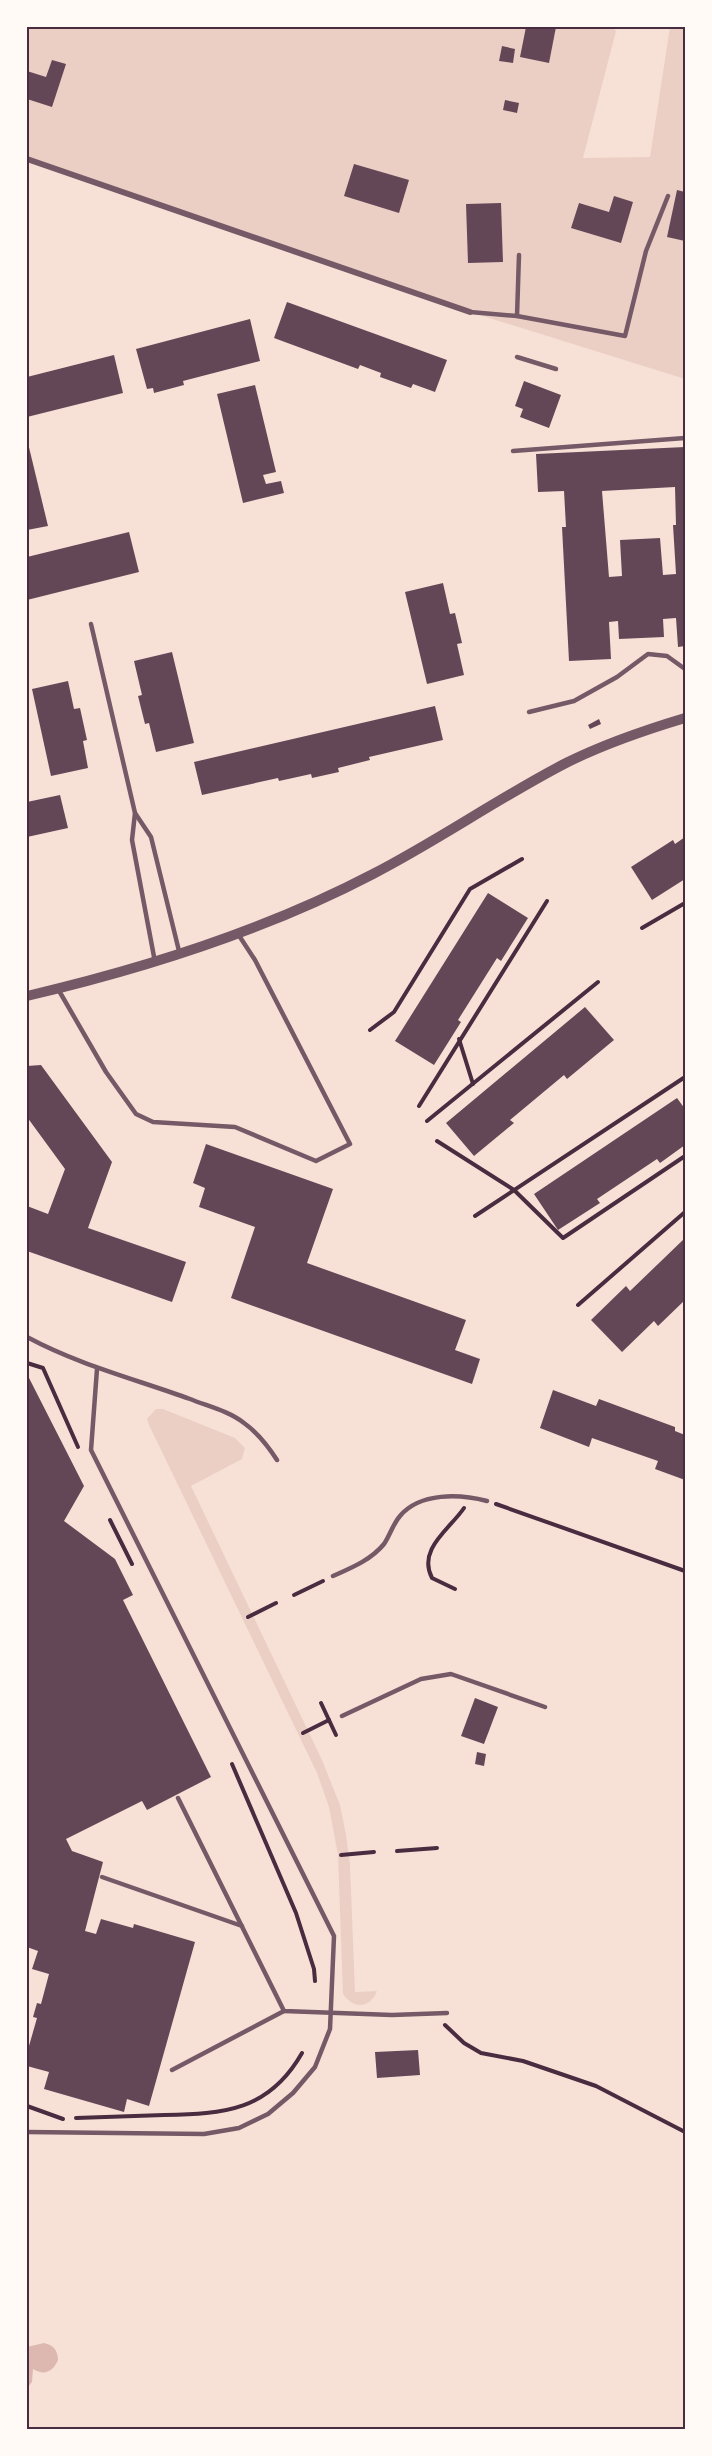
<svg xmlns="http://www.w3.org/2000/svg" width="712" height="2456" viewBox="0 0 712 2456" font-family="Helvetica,sans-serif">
	<rect width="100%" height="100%" fill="#f7e1d7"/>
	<g fill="#ebcfc5">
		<path d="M27,27H613L616,31L583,158L650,157L670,27H685V379L470,312L27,159Z"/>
		<path d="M156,1409H163L235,1438L245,1448L242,1459L191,1486L322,1760L340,1805L346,1835L350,1864L355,1992L377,1991C370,2009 353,2009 343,1994L338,1855L329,1807L317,1773L149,1425L147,1419Z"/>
	</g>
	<path fill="#dcb8b0" d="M44,2343C53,2345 58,2350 58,2360C53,2372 44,2376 33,2369L32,2382L27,2388V2347Z"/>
	<g fill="#644757" fill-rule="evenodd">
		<path d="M526,27H556L549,63L520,57Z"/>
		<path d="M502,46L515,49L513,63L499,61Z"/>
		<path d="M52,60L66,64L52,107L27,99V71L46,77Z"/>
		<path d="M505,100L519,103L517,113L503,110Z"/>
		<path d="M354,164L409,180L399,213L344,196Z"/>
		<path d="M677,190L685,192V241L667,237Z"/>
		<path d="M614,196L633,202L621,243L571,228L579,203L609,212Z"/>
		<path d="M501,203L503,262L468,263L466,204Z"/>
		<path d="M287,302L447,360L435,392L413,384L411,388L380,377L381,373L360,365L358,369L274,338Z"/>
		<path d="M250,319L260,361L183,381L184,385L154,393L153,388L147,389L136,349Z"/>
		<path d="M114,355L123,393L27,417V377Z"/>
		<path d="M524,381L561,395L549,428L520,417L523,409L515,406Z"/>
		<path d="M255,385L276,472L263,475L266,484L281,481L284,493L243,503L217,394Z"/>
		<path d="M27,439L48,526L27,530Z"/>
		<path d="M685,447V646L678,647L676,618L663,619L664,637L619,639L618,621L609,622L611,659L569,661L562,527H566L564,491L538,492L536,454ZM675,487L676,525H673L676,574L663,575L660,538L620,540L622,576L609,577L602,491Z"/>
		<path d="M129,532L139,572L27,600V557Z"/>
		<path d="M443,583L450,614L455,613L462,643L457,644L464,675L427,684L405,592Z"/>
		<path d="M172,652L194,743L156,752L149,723L145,724L138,696L142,695L134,661Z"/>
		<path d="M68,681L74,709L80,708L87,740L83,741L88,768L51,776L32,689Z"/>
		<path d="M435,706L443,740L369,757L370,760L338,768L339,772L312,778L311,774L279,781L278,778L202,795L194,762Z"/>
		<path d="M599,719L601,724L590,729L588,725Z"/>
		<path d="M60,795L68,828L27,837V802Z"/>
		<path d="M685,837V879L652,900L631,867L673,840L675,844Z"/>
		<path d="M488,893L528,918L501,961L497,958L458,1020L461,1022L434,1065L395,1041Z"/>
		<path d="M585,1007L614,1040L567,1079L564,1075L510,1120L514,1123L474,1156L446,1123Z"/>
		<path d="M41,1065L112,1162L88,1228L186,1262L172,1302L27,1251V1206L48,1214L65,1169L27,1117V1066Z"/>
		<path d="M677,1098L685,1109V1145L660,1163L657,1159L597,1199L600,1203L558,1230L534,1194Z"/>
		<path d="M206,1144L333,1189L307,1263L466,1320L455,1350L480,1359L472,1384L231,1298L255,1227L199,1207L205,1188L193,1183Z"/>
		<path d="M685,1238V1300L658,1326L654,1321L622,1352L591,1320L626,1286L630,1291Z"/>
		<path d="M27,1374L84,1486L64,1521L115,1559L133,1595L123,1600L211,1777L147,1810L142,1801L66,1839L72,1851L103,1862L85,1931L96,1934L101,1919L133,1928L134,1924L195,1942L149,2106L127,2099L124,2112L44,2089L49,2072L27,2066V2053L37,2018L33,2017L37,2003L41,2004L49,1974L32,1969L38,1951L27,1947Z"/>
		<path d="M553,1390L596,1406L599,1399L675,1427V1431L685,1435V1480L655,1469L658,1461L592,1438L589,1447L540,1428Z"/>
		<path d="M475,1698L498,1707L484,1744L461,1736Z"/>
		<path d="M477,1752L486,1754L484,1766L475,1764Z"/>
		<path d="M418,2050L420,2075L377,2078L375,2052Z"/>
	</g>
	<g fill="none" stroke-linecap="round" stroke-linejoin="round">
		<g stroke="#4a2c40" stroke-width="4">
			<path d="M642,928L685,903"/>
			<path d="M370,1030L394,1012L470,889L522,859"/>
			<path d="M459,1039L473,1084"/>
			<path d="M419,1106L547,901"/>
			<path d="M427,1121L598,982"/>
			<path d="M437,1141L514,1190L563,1238L685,1156"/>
			<path d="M475,1216L685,1077"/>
			<path d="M578,1305L685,1212"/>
			<path d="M27,1363L43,1368L78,1447"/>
			<path d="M496,1504L685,1571"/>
			<path d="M110,1520L132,1564"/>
			<path d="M455,1589L432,1578C417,1549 450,1529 464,1508"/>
			<path d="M294,1595L323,1581"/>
			<path d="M248,1617L276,1603"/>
			<path d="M321,1703L336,1735"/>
			<path d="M303,1733L329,1720"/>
			<path d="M232,1764L296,1913L314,1969L315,1981"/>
			<path d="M397,1851L437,1848"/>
			<path d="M341,1855L374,1852"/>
			<path d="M445,2025L464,2043L481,2053L523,2061L596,2086L685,2132"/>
			<path d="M27,2106L63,2119"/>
			<path d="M76,2118C106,2117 135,2116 164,2115C224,2114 269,2111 302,2053"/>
		</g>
		<g stroke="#755966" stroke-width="4.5">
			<path d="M470,312L517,316L625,336L646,251L668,196"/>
			<path d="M517,316L519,255"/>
			<path d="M517,357L556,369"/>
			<path d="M513,451L685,438"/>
			<path d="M91,624L135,813L132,840L155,962"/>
			<path d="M529,712L574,701L617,677L648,654L667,656L685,669"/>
			<path d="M135,813L151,837L180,955"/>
			<path d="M58,989L106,1072L136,1114L153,1122L235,1127L316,1161L350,1144L255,960L238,934"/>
			<path d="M27,1337C79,1365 135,1379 190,1399C207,1406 229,1411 244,1423C258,1433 268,1446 277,1460"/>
			<path d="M333,1576C351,1568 371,1560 384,1544C390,1535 393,1524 400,1516C420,1492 460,1494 487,1501"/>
			<path d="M342,1716L421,1679L451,1674L545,1707"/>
			<path d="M178,1798L284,2011L392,2015L447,2013"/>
			<path d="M102,1877L242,1926"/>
			<path d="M172,2070L284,2011"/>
			<path d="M27,2132L204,2134L239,2128L268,2114L293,2093L315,2067L330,2029L334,1936L91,1450L97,1369"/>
		</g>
		<path stroke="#755966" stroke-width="6" d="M27,159L470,312"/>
		<path stroke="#755966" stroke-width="10" d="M27,996C147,968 264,931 373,874C439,840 500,797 566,763C604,744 645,730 685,718"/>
	</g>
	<rect width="712" height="2456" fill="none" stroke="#fffaf5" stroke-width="57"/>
	<rect x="28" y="28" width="656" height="2400" fill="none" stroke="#4a2c40" stroke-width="2"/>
</svg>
